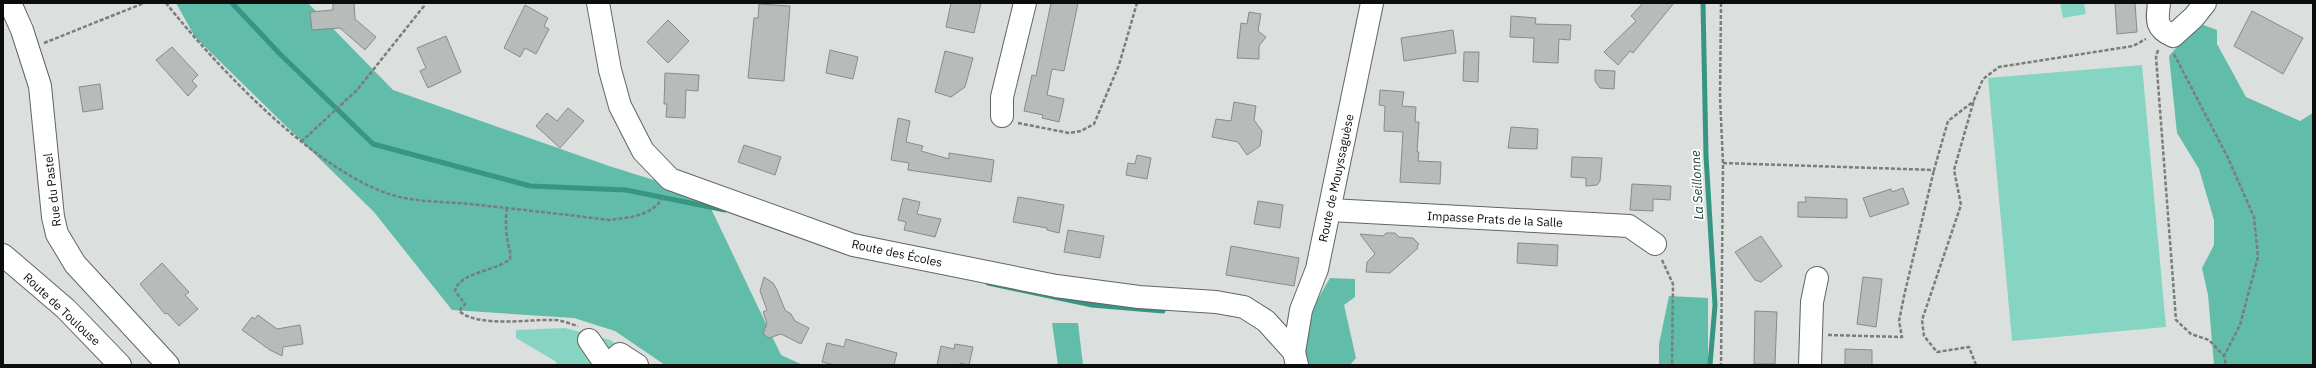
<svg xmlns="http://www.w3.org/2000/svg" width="2316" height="368" viewBox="0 0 2316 368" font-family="'IBM Plex Sans',sans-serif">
	<rect width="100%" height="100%" fill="#dbe0de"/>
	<g fill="#86d5c3">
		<path d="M2060,3H2084L2086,14L2063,18Z"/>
		<path d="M2142,65L2166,327L2012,341L1988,78Z"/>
		<path d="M565,328L610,340L647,365H558L555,361L516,338V330Z"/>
	</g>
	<g fill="#61bca9">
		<path d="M176,3H308L393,90L609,166L705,196L781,355L803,365H665L615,331L574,318L452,310L374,212L195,37Z"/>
		<path d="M2198,23L2217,30V44L2246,97L2300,121L2313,113V365H2214L2208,295L2202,268L2214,245V220L2199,169L2177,133L2169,56Z"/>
		<path d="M1330,278L1355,279V297L1344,305L1356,358L1350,365H1295L1291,346Z"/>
		<path d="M1669,296L1708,298V365H1659V344Z"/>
		<path d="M1052,323H1078L1083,365H1058Z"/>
	</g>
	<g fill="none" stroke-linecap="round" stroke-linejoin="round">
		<g stroke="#369583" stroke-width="5">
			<path d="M232,3L279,53L373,144L530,186L626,190L725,210"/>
			<path d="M1703,3L1706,156L1715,305L1710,365"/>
			<path d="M988,283L1092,305L1163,311"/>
		</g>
	</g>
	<g fill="#b7bcbb" stroke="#878b8a">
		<path d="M333,3H354L355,19L376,37L365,50L340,28L312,30L310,12L333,10Z"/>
		<path d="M951,3H981L974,33L946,27Z"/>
		<path d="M1051,3H1078L1064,71L1052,69L1047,95L1064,99L1059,122L1042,118L1043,115L1024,111L1032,75L1036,76Z"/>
		<path d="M1643,3H1674L1633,53L1630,51L1618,65L1604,52L1636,21L1631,16Z"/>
		<path d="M2115,3H2135L2137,32L2117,34Z"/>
		<path d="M759,4L790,6L784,81L748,78L754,18H758Z"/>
		<path d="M525,5L548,18L544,26L549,29L536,54L525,48L520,57L504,48Z"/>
		<path d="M2252,11L2303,38L2283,74L2234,46Z"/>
		<path d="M1249,12L1261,14L1258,31L1266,37L1259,46V59L1237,58L1241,23L1247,24Z"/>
		<path d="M1511,16L1536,18L1535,24L1571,25L1570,40L1559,39L1558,63L1533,62L1534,38L1510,37Z"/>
		<path d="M668,20L689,41L668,63L647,42Z"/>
		<path d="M1453,30L1456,53L1404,61L1401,38Z"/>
		<path d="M446,36L461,72L428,88L420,71L426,68L417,48Z"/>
		<path d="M172,47L198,75L192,81L197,86L188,96L156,60Z"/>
		<path d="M830,50L858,57L853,79L826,73Z"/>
		<path d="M945,51L973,58L965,87L951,97L935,92Z"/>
		<path d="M1464,52H1479L1478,82L1463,81Z"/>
		<path d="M1595,70L1615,71L1614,89L1600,88L1595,81Z"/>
		<path d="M665,73L699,75L698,91L686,90L685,118L666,117L667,104H664Z"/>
		<path d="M100,84L103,109L83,112L79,87Z"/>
		<path d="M1380,90L1404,92L1402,106L1416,107L1415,122H1419L1417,152H1419L1418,161L1441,162L1440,184L1400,182L1403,132L1384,131L1385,106L1379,105Z"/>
		<path d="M1234,102L1256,106L1254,120L1262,131L1260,146L1247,155L1238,142L1212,137L1216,119L1231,121Z"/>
		<path d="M568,108L584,121L560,148L536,126L547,113L557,121Z"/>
		<path d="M898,118L910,121L906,142L923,146L921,151L949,159V153L994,160L991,182L908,170L909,163L891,160Z"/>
		<path d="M1511,127L1538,129L1537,149L1508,148Z"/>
		<path d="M744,145L781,157L775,175L738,162Z"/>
		<path d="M1137,155L1151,158L1147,179L1126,175L1128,163L1135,164Z"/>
		<path d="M1572,157L1602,158L1600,181L1597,185L1586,186V178L1571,177Z"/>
		<path d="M1632,184L1671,186L1670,200L1653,199V211L1630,210Z"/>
		<path d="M1903,188L1909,204L1870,217L1863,198L1891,189L1892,192Z"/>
		<path d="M1018,197L1064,205L1059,233L1047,230V228L1013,222Z"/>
		<path d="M1805,197L1847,199V218L1798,217V202H1806Z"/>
		<path d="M903,198L920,202L917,214L941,219L935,237L904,230L906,222L898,220Z"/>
		<path d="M1258,201L1283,205L1280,228L1254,224Z"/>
		<path d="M1068,230L1104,236L1100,258L1064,252Z"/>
		<path d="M1386,233H1395L1399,237L1413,238L1419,244L1417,246L1418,248L1390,273L1366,272L1367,262L1375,254L1360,234L1383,236Z"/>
		<path d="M1761,236L1782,266L1761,282L1755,280L1735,252Z"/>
		<path d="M1518,243L1558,245L1557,266L1517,263Z"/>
		<path d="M1231,246L1299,258L1294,286L1226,275Z"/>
		<path d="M162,263L189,292L185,295L198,309L179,326L167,313L165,314L140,284Z"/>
		<path d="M764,277L773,283L777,290L785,310L791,314L795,321L809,328L801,344L781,334L769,338L763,334L767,323L763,312L767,310L760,291Z"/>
		<path d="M1863,277L1882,279L1876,327L1857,324Z"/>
		<path d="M1755,311L1777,312L1775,364H1754Z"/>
		<path d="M258,315L277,329L300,325L303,344L283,347L282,356L270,350L242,330L252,317L255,319Z"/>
		<path d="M846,339L897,353L894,365H835L822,362L827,343L844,347Z"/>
		<path d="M955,344L973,347L969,365L960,363V365H937L941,346L954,349Z"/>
		<path d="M1845,349L1872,350V365H1845Z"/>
	</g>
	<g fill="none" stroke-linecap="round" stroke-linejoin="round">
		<defs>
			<g id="minor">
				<path d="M10,3L22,30L40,86L53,217L57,234L75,264L168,365"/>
				<path d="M598,3L610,70L620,106L643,151L670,179L853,245L1056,286L1139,297L1216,302L1244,307L1266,321L1294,352L1297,365"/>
				<path d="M2159,3C2157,20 2155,28 2173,36L2194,17L2205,3"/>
				<path d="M1002,116V97L1025,3"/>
				<path d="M1330,210L1629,226L1655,244"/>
				<path d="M3,255L66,309L120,365"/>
				<path d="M589,340L606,365"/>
				<path d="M1294,352L1301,310L1317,269L1372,3"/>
				<path d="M607,365L620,354L637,365"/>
				<path d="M1810,365L1812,302L1817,278"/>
			</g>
		</defs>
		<use href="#minor" stroke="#616564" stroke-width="24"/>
		<g stroke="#797d7c" stroke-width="2.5" stroke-dasharray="4 2" stroke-linecap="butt">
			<path d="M166,3C216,66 324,182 404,198C425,202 448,202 470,204C516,209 562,214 609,220C631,217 651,217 664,196"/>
			<path d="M1721,3L1720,97L1723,163L1721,365"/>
			<path d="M44,43L144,3"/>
			<path d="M2158,50L2156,57L2176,320L2191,334L2209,340L2224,356L2226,365"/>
			<path d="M2174,54L2228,158L2254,217L2258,257L2240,325L2224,356"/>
			<path d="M1018,123L1069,133L1081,131L1094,124L1119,65L1137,3"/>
			<path d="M301,142L357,90L424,6L423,3"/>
			<path d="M1723,163L1934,170L1948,121L1974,101"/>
			<path d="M507,208C505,220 506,232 508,243C509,249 511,252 510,259C497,271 459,272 455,291L465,304L459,311C479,328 528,319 554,320C562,320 570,324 578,326"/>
			<path d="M1662,260L1673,284L1672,365"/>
			<path d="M1828,335L1902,337L1899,321L1904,296L1934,170"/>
			<path d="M1976,365L1969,347L1937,352L1924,336L1922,320L1961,205L1954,170L1974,100L1983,79L1999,67L2133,46L2146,39"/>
		</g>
		<use href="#minor" stroke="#fff" stroke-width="22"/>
	</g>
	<g text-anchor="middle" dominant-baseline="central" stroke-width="3.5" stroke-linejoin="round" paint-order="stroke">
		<g font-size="12" fill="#0c0e0d" stroke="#fff">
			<text transform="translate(1336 178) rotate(-78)">Route de Mouyssaguèse</text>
			<text transform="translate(52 190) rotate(-97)">Rue du Pastel</text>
			<text transform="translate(1495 219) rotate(3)">Impasse Prats de la Salle</text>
			<text transform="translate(897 253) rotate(12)">Route des Écoles</text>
			<text transform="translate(62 309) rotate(43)">Route de Toulouse</text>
		</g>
		<g font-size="13" font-style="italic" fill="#1a433b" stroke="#fff">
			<text transform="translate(1697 185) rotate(-93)">La Seillonne</text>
		</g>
	</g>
	<rect width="2316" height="368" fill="none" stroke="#0c0e0d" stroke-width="8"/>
</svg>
